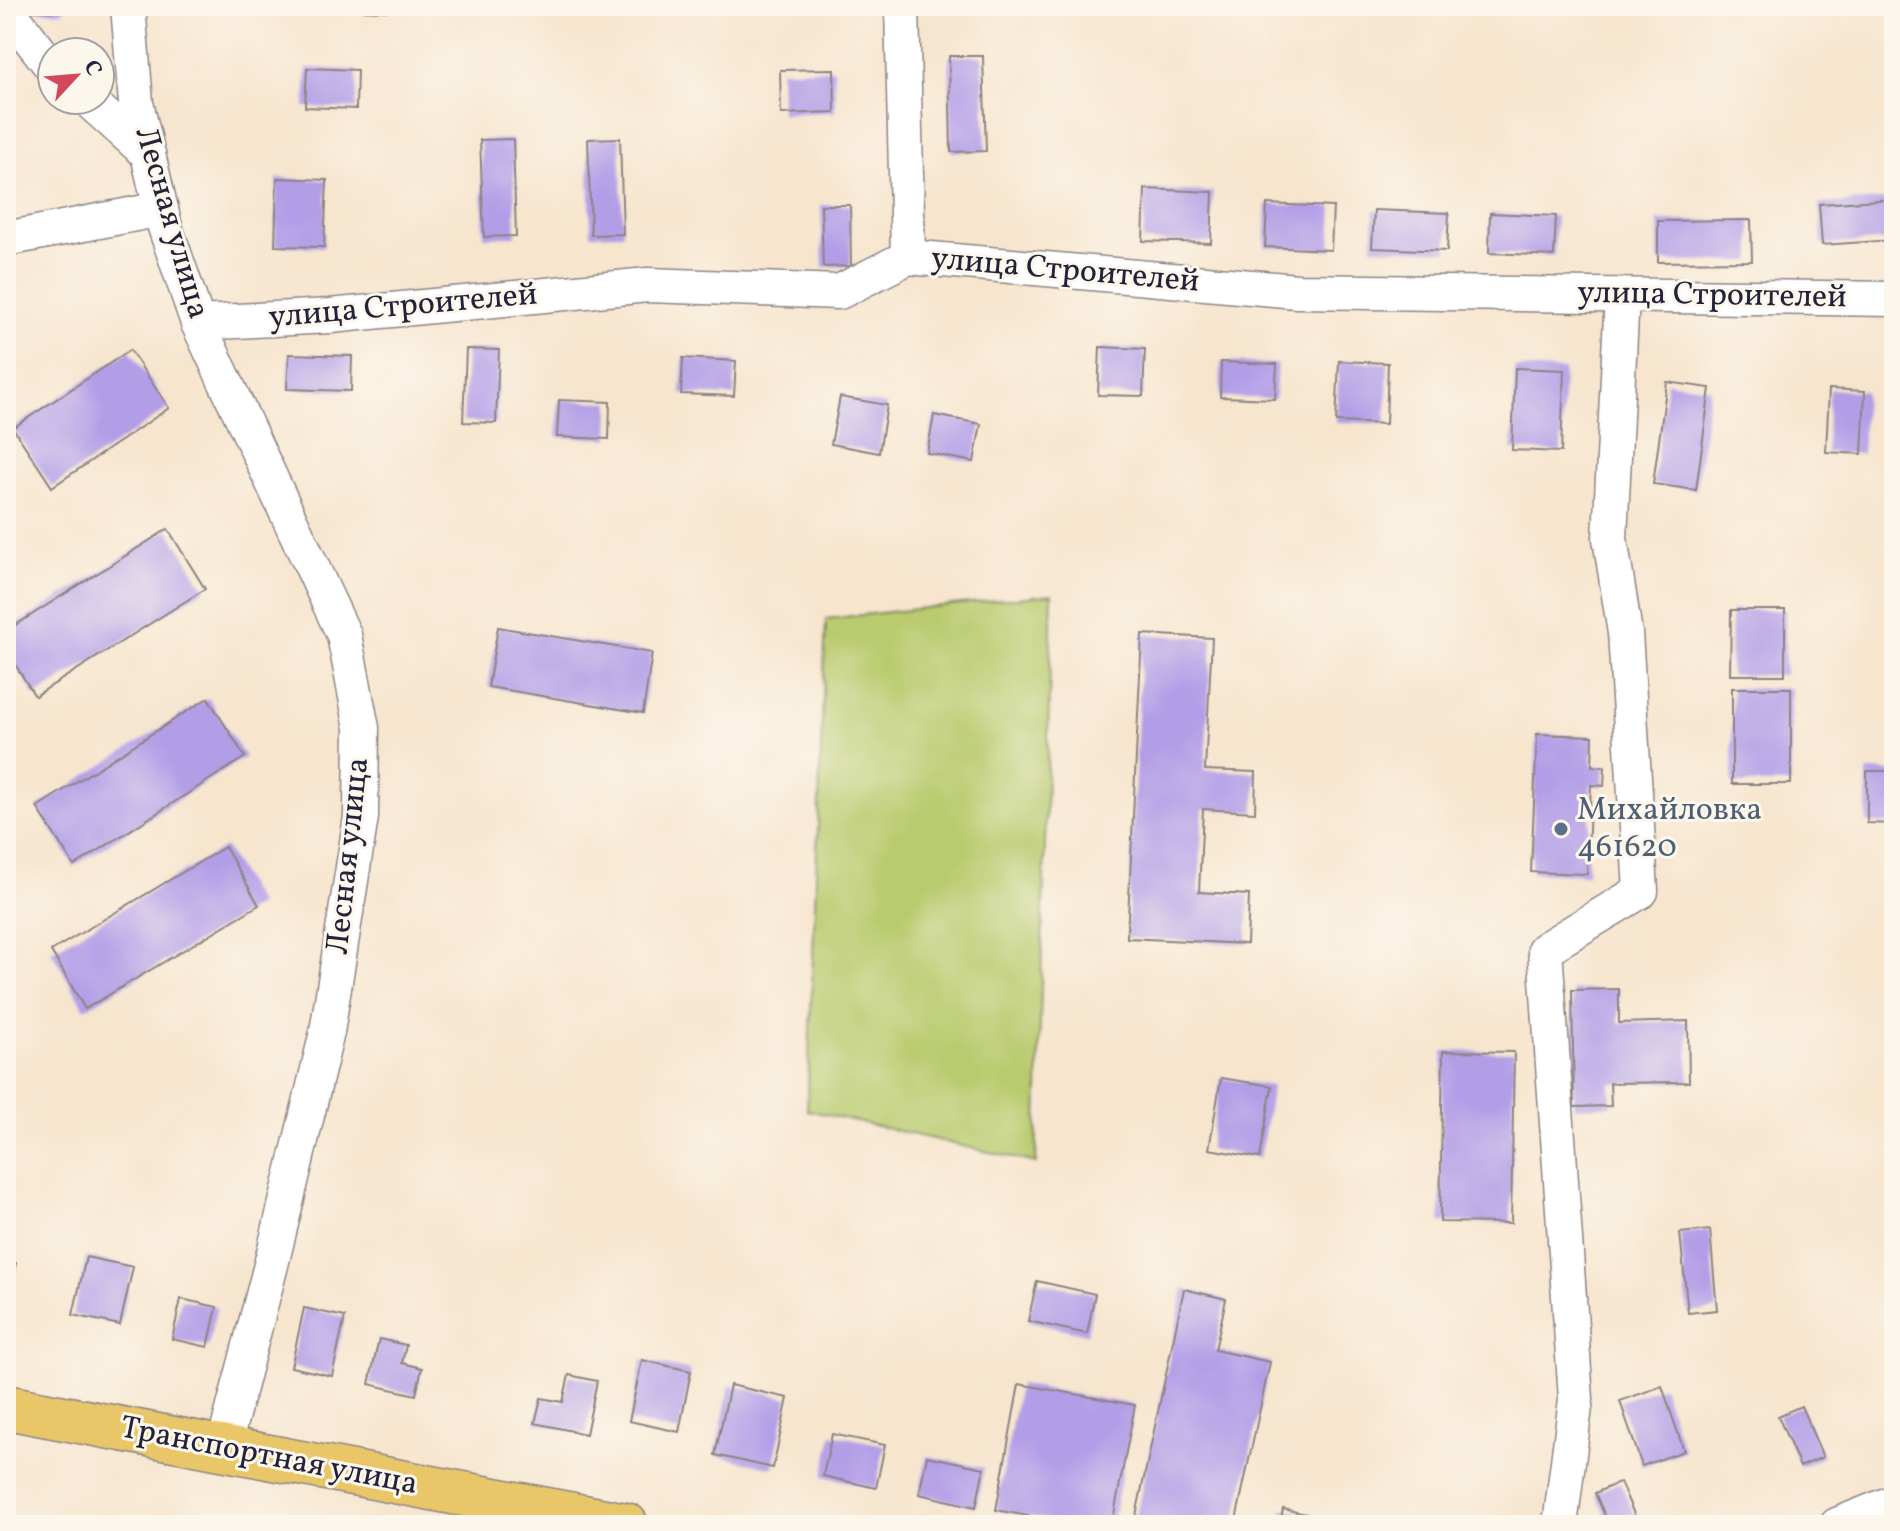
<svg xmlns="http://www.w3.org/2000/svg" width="1900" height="1531" viewBox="0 0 1900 1531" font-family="Vollkorn,serif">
	<rect width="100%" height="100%" fill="#fbf7ec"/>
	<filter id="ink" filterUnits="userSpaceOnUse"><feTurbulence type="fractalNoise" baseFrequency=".0125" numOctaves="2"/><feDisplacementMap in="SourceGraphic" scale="16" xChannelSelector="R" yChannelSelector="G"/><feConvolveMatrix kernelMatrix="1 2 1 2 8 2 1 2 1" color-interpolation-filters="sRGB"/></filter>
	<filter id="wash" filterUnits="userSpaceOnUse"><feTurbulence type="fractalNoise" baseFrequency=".006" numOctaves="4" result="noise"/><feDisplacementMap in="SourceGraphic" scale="32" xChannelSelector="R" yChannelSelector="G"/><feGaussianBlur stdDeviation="1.8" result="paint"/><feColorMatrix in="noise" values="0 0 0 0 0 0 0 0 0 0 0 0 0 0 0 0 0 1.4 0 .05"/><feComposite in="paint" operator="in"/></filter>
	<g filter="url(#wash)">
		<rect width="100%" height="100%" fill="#f7e5ce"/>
		<path fill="#b9cb6e" stroke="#6e7654" stroke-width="2" d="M1052,594L1036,1163L807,1110L826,619Z"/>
		<g id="blocks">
			<g fill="#b29ee7">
				<path d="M21,6H63V12L20,10Z"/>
				<path d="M332,6H387V11L332,9Z"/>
				<path d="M949,56H983L986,151L951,152Z"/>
				<path d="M307,68L357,70L356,109L305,107Z"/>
				<path d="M834,69L835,112L781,114L780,70Z"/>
				<path d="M620,138L623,234L591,235L588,139Z"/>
				<path d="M513,139L516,236L484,237L480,140Z"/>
				<path d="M277,178L327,180L324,247L275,246Z"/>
				<path d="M1145,189L1213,192L1211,243L1143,241Z"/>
				<path d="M1894,199V240L1822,245L1819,204Z"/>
				<path d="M1267,204L1333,207L1331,250L1265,247Z"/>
				<path d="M821,205H850L851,266L823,267Z"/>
				<path d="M1374,210L1449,213L1447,251L1372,248Z"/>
				<path d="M1490,213L1556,216L1554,256L1489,253Z"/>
				<path d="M1751,220L1752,261L1658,262V221Z"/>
				<path d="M1100,347L1145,349L1143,396L1098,395Z"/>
				<path d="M466,349L499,350L496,423L463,422Z"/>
				<path d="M130,350L169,408L52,487L13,428Z"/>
				<path d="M289,354L352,356L351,391L287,389Z"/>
				<path d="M683,358L736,361L734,396L681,394Z"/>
				<path d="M1339,361L1388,363L1386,424L1336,422Z"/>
				<path d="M1221,362L1277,364L1275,399L1220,397Z"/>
				<path d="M1515,368L1564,370L1561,452L1512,450Z"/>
				<path d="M1667,382L1710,388L1696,490L1653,484Z"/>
				<path d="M1829,389L1865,391L1862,454L1826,452Z"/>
				<path d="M840,397L887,405L879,453L831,444Z"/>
				<path d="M559,400L610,402L609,439L557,437Z"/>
				<path d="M934,415L981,424L974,462L927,453Z"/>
				<path d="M168,529L205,589L35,696L6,650V631Z"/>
				<path d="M1731,610H1785V675H1730Z"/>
				<path d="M498,627L652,653L643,713L488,687Z"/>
				<path d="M1142,634L1212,638L1205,770L1256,772L1255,812L1203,809L1199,892L1249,895L1247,944L1127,938Z"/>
				<rect x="1732" y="688" width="59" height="96"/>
				<path d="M208,698L245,757L74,866L37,807Z"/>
				<path d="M1537,734L1593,736L1592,766L1605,767L1604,786L1591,785L1587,874L1531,872Z"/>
				<path d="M1867,771H1894V824L1867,823Z"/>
				<path d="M225,847L259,905L85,1009L51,951Z"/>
				<path d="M1619,989V1023L1688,1021L1689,1082L1610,1083L1611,1106L1574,1107L1572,990Z"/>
				<path d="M1443,1051L1514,1052L1511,1223L1440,1222Z"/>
				<path d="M1221,1078L1272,1086L1260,1158L1209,1149Z"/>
				<path d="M1710,1230L1717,1310L1688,1313L1680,1233Z"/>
				<path d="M86,1257L133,1267L120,1325L73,1315Z"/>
				<path d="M6,1261L16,1263L7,1302H6Z"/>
				<path d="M1037,1281L1095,1294L1087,1334L1028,1321Z"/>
				<path d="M1184,1289L1226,1299L1215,1350L1270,1362L1235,1525H1134Z"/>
				<path d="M181,1299L217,1307L208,1347L172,1339Z"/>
				<path d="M304,1308L345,1317L332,1376L291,1367Z"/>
				<path d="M379,1339L406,1345L402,1363L422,1368L416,1395L369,1384Z"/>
				<path d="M642,1360L691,1371L679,1432L629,1421Z"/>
				<path d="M569,1375L597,1381L586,1434L535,1423L541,1398L563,1402Z"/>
				<path d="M1019,1384L1135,1405L1112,1525H1076L996,1510Z"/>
				<path d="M730,1385L788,1398L773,1468L715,1455Z"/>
				<path d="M1662,1386L1684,1451L1642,1466L1620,1401Z"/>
				<path d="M1894,1389V1415L1885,1393Z"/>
				<path d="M1801,1406L1823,1457L1800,1467L1778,1416Z"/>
				<path d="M832,1434L885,1445L876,1488L823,1476Z"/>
				<path d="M927,1456L984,1468L976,1507L919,1494Z"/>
				<path d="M1620,1482L1639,1525H1609L1595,1493Z"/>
				<path d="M1283,1509L1316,1516L1314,1525H1280Z"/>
			</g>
		</g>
	</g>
	<g filter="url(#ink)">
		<use href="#blocks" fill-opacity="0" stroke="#8c8484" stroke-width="2"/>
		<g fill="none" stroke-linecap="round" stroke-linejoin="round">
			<defs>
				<g id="street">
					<path d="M128,6L136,103L165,227L198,323L344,635L362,728L361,817L327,1032L271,1265L223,1449"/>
					<path d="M902,6L908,257"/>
					<path d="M6,8L52,67"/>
					<path d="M88,100L148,154"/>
					<path d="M6,239L161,209"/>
					<path d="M198,323L330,316L648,285L839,292L908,257L1297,291L1894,299"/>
					<path d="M1560,1525L1576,1399L1545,949L1641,891L1625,633L1610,538L1622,295"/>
					<path d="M1837,1525L1894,1502"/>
				</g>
				<path id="primary" d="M6,1407L626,1525"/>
			</defs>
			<use href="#street" stroke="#8c8484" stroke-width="37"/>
			<use href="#primary" stroke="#8c8484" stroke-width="47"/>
			<use href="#street" stroke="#fff" stroke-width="34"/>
			<use href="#primary" stroke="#e9c769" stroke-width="44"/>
		</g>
	</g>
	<circle fill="#5c6f8a" stroke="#fbf7ec" stroke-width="3" cx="1561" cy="829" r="8"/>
	<g text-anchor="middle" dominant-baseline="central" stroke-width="6" stroke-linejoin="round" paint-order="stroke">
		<g font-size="32" fill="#22223b" stroke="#fbf7ec">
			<text transform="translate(171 223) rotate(74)">Лесная улица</text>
			<text transform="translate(1065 271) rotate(5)">улица Строителей</text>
			<text transform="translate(1712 296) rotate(1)">улица Строителей</text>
			<text transform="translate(403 307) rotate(-5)">улица Строителей</text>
			<text transform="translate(349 856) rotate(-84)">Лесная улица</text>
			<text transform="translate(269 1457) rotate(11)">Транспортная улица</text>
		</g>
		<g font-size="32" fill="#4e5e75" stroke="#fbf7ec" text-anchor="start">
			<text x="1577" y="811">Михайловка<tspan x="1577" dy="37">461620</tspan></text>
		</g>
	</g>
	<rect width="1900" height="1531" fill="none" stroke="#fbf7ec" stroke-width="32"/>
	<g transform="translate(76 76) rotate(64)"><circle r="38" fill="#fbf7ec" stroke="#a4a2a5" stroke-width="2"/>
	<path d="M0-6L14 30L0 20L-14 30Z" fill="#d1495b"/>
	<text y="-12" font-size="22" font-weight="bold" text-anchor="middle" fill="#22223b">С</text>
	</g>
</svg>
